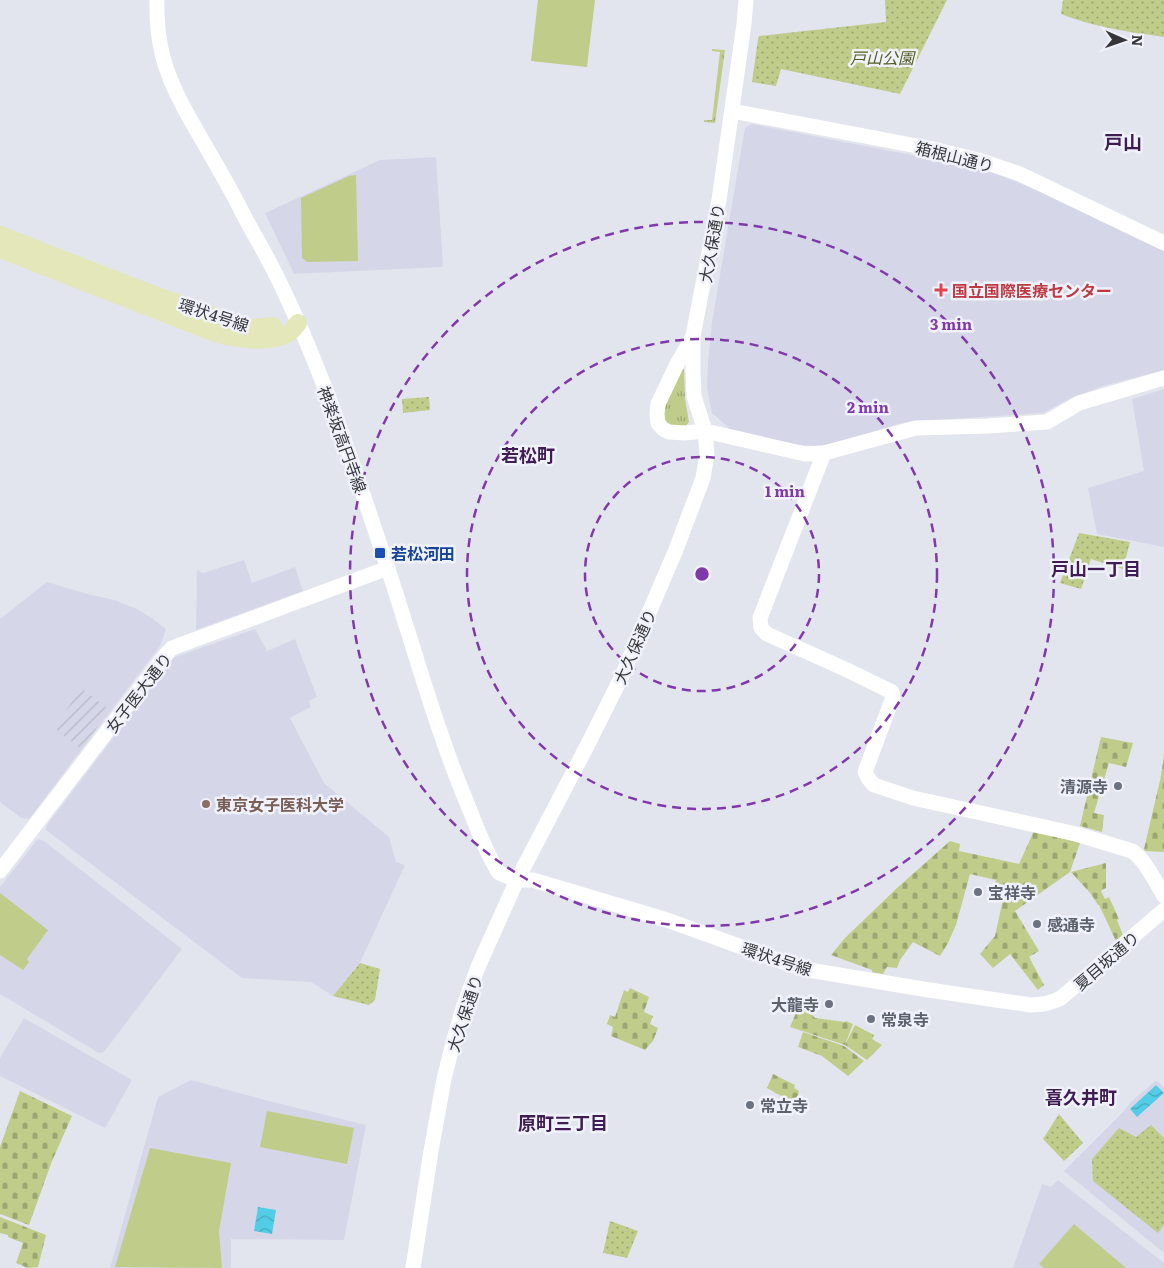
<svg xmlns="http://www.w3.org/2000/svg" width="1164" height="1268" viewBox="0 0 1164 1268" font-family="Literata,'Noto Sans JP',serif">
	<defs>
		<pattern id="industrial-furrows" width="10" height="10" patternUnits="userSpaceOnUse" patternTransform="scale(1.25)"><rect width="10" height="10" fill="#d5d7e8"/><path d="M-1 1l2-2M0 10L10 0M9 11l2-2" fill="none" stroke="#b7b9c8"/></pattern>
		<pattern id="grass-tufts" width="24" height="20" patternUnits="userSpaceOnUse" patternTransform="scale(1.25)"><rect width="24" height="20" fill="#c0cc8a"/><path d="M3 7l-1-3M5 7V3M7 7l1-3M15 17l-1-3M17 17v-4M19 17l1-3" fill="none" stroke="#9da672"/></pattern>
		<pattern id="cemetery-stones" width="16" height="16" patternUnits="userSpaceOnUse" patternTransform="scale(1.25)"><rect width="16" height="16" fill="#c0cc8a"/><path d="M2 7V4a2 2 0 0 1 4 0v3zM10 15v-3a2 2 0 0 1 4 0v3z" fill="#9da672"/></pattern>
		<pattern id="park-dots" width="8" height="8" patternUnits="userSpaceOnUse" patternTransform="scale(1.25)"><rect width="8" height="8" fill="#c0cc8a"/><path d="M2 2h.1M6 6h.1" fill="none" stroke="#9da672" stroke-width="1.8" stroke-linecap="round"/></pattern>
		<pattern id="water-waves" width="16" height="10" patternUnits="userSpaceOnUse" patternTransform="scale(1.25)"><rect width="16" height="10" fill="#53cde7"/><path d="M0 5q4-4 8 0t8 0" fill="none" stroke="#46a7bc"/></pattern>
	</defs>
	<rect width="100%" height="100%" fill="#e3e5ee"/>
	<g fill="#d5d7e8">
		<path d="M752,124L973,167L999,175L1056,198L1164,251V370L1103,386L1069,399L1043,413L905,422L832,444L815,446L791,444L730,429L712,413L707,388L708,363L712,322L745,128Z"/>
		<path d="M436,157L443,265L442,267L294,274L265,213L380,160Z"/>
		<path d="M1164,389V547L1097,534L1088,488L1144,471L1132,399Z"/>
		<path d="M244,560L252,583L295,567L303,591L196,630L197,570L203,573Z"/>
		<path d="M47,582L84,593L114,600L137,609L152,618L166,629L160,646L29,819L21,818L0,802V619Z"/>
		<path d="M255,629L267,651L295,639L317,697L309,701L311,707L290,718L324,783L389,837L396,862L405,865L360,963L333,996L311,982L242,978L46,830L47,825L169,664L175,657Z"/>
		<path d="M39,839L44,841L182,949L104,1052L99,1053L0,994V887L37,840Z"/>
		<path d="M24,1018L132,1080L105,1128L0,1076V1058Z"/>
		<path d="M191,1080L269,1101L366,1125L344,1240L231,1239V1268H110L158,1097Z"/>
		<path d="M1155,1081L1159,1082L1164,1088V1253L1064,1171L1123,1112L1131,1102Z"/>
		<path d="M1058,1180L1164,1263V1268H1013L1042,1184L1051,1187Z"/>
	</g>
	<path fill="url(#industrial-furrows)" d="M82,689L110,710L81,749L53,727Z"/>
	<g fill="url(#grass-tufts)">
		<path d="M712,49L725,50L715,123L704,122V120H712L720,52L712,51Z"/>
		<path d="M682,369L684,370L685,399L689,422L685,427L669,426L663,421C663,403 674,386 682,369Z"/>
	</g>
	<g fill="url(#cemetery-stones)">
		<path d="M1101,737L1133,743L1126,767L1109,763L1094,813L1104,815L1102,832L1080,826Z"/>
		<path d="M1164,753V852L1145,851L1144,849L1161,776Z"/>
		<path d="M1034,831L1080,843L1070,872L1015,911L1039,951L1029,957L1044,985L1038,990L1010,954L993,968L980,954L995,936L1006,886L995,883L996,880L970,874L956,925L948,943L940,956L913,942L900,960L897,968L887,967L883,974L872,972V970L831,955L845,938L897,888L950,841L960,844L959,851L1019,864Z"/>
		<path d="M1106,863V888L1101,891L1105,899L1109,897L1119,919L1117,920L1123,935L1116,941L1099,905H1098L1091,894L1071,872Z"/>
		<path d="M630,988L649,997L644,1012L653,1016L650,1024L658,1028L653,1041L645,1050L611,1036L613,1027L607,1024L610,1015L615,1017L624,990L628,992Z"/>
		<path d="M799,1006L805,1009L806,1007L812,1010L811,1014L815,1018L845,1022L846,1021L853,1024L845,1045L790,1027Z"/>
		<path d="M855,1025L874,1035L872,1039L882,1045L867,1060L845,1045Z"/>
		<path d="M803,1032L844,1046L864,1061L848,1076L822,1056L798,1047Z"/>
		<path d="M773,1074L795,1085L794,1088L799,1091L798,1096L792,1102L767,1088Z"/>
		<path d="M20,1091L72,1116L52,1161L29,1225L0,1214V1147Z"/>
		<path d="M0,1217L46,1235L38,1267L28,1268L16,1263L23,1243L8,1237V1235L0,1233Z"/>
	</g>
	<g fill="url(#park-dots)">
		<path d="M885,0H947L900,94L781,69L776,86L752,82L758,39L759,36L886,22Z"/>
		<path d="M1063,0H1164V37C1129,32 1094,27 1061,14Z"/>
		<path d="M429,397L430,410L403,413L402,399Z"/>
		<path d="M1079,533L1130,542L1123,569L1091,559L1081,589L1060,583Z"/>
		<path d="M360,963L380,969L375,1000L369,1005L333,996Z"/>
		<path d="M1059,1114L1083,1143L1064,1161L1043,1139Z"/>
		<path d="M1151,1125L1164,1138V1225L1158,1233L1093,1181L1092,1159L1119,1128L1136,1137Z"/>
		<path d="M610,1221L638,1231L627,1258L603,1253Z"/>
	</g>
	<g fill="#c0cc8a">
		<path d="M538,0H595L587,67L531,61Z"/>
		<path d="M356,175L358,261L307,262L302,258L301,198L349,176Z"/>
		<path d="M0,893L48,930L27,959L29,962L23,970L0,955Z"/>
		<path d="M267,1111L354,1128L347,1164L260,1147Z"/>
		<path d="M150,1148L231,1163L219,1231L222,1268L115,1267Z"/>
		<path d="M1074,1224L1126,1268H1044L1039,1264Z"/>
	</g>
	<g fill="url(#water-waves)">
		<path d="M1156,1085L1164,1093L1137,1117L1130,1109Z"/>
		<path d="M258,1207L276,1210L272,1234L254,1231Z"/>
	</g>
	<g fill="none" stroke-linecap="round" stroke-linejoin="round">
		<g stroke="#fff" stroke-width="15">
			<path d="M157,0C156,42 164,71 184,108C202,141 222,173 239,206C252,232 268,257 280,283C323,372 354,467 385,560C413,643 435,728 469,808C478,830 486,853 499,873L517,880H533L664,919L786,963L809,970L929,990L1031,1005C1043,1005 1051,1003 1061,998L1164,910"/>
			<path d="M732,111L933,149L982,161L1020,174L1164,243"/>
			<path d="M692,338L677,364L658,404L657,414L658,423L663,429L669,432L685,433L705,431L805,454L824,453L916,428L988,426L1047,422L1079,403L1164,378"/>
			<path d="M824,453L760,618L761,628L767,634L845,669L892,692L893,697L865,772L868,778L874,785L913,798L1076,834L1132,851C1145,859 1156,883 1164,896"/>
			<path d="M0,871L167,653L172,648L388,568"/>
			<path d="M413,1268L431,1151L444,1079L453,1043L463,1008L478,967L517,880L589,742L621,678L675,552L703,478L707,454L705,431L694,396L693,371V336L719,200L744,24L746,0"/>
		</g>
		<g stroke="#e3e7ba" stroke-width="18">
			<path d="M0,235L141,290L235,324L250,328L273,326"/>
			<path d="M0,249L215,333C234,339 268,344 287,334C291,332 295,327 298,323"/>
		</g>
	</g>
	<g fill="none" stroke="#8138aa" stroke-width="2.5" stroke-dasharray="9 6">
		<circle cx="702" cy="574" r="117"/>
		<circle cx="702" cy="574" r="235"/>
		<circle cx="702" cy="574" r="352"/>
	</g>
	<path fill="#e0444e" stroke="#f0f2fb" stroke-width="2" d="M938.5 282.5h5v5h5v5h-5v5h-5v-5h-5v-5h5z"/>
	<rect fill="#1a4fb4" stroke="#f0f2fb" stroke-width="2" x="374" y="547" width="12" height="12" rx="2.5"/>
	<g fill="#6b7280" stroke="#f0f2fb" stroke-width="2">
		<circle cx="1118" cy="786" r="5"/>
		<circle cx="978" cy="892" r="5"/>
		<circle cx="1037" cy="924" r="5"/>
		<circle cx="829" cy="1004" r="5"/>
		<circle cx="871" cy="1019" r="5"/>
		<circle cx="750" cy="1105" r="5"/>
	</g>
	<circle fill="#8d6e63" stroke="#f0f2fb" stroke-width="2" cx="206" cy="804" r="5"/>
	<g text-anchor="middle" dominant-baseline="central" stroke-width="5" stroke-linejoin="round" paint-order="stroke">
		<g font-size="16" font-style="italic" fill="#545d1f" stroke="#f0f2fb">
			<text x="882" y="57">戸山公園</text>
		</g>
		<g font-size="16" fill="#36363a" stroke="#f0f2fb">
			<text transform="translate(955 156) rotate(14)">箱根山通り</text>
			<text transform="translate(711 243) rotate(-80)">大久保通り</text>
			<text transform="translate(214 314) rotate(18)">環状4号線</text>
			<text transform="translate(343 439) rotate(70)">神楽坂高円寺線</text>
			<text transform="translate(634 646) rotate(-66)">大久保通り</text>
			<text transform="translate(138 692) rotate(-52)">女子医大通り</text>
			<text transform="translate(777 958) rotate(18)">環状4号線</text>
			<text transform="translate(1106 960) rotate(-41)">夏目坂通り</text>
			<text transform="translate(464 1013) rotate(-72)">大久保通り</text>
		</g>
		<g font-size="16" font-weight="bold" fill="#be3a42" stroke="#f0f2fb" text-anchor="start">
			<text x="952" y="290">国立国際医療センター</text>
		</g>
		<g font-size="16" font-weight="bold" fill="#164399" stroke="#f0f2fb" text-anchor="start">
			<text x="391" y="553">若松河田</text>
		</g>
		<g font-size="16" font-weight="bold" fill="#5b616d" stroke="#f0f2fb" text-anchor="start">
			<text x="1108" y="786" text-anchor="end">清源寺</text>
			<text x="988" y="892">宝祥寺</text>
			<text x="1047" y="924">感通寺</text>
			<text x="819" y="1004" text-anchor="end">大龍寺</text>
			<text x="881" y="1019">常泉寺</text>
			<text x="760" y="1105">常立寺</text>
		</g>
		<g font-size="16" font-weight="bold" fill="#785e54" stroke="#f0f2fb" text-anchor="start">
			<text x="216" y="804">東京女子医科大学</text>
		</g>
		<g font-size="18" font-weight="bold" fill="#3f1c53" stroke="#f0f2fb">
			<text x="528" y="454">若松町</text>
			<text x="1096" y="568">戸山一丁目</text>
			<text x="1081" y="1096">喜久井町</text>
			<text x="563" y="1122">原町三丁目</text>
		</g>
		<g font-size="19" font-weight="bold" fill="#3f1c53" stroke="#f0f2fb">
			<text x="1123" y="141">戸山</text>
		</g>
	</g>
	<circle cx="702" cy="574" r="8" fill="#8138aa" stroke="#f0f2fb" stroke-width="2.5"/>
	<g font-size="15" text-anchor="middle" font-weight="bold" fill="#8138aa" stroke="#f0f2fb" stroke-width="5" stroke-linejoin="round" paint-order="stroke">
		<text x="951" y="330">3 min</text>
		<text x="868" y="413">2 min</text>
		<text x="785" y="497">1 min</text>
	</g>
	<g transform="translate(1124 40) rotate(92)" stroke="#f0f2fb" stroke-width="4" paint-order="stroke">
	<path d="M0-4L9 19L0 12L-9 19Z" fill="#36363a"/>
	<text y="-8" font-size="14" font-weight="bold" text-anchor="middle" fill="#36363a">N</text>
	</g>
</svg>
